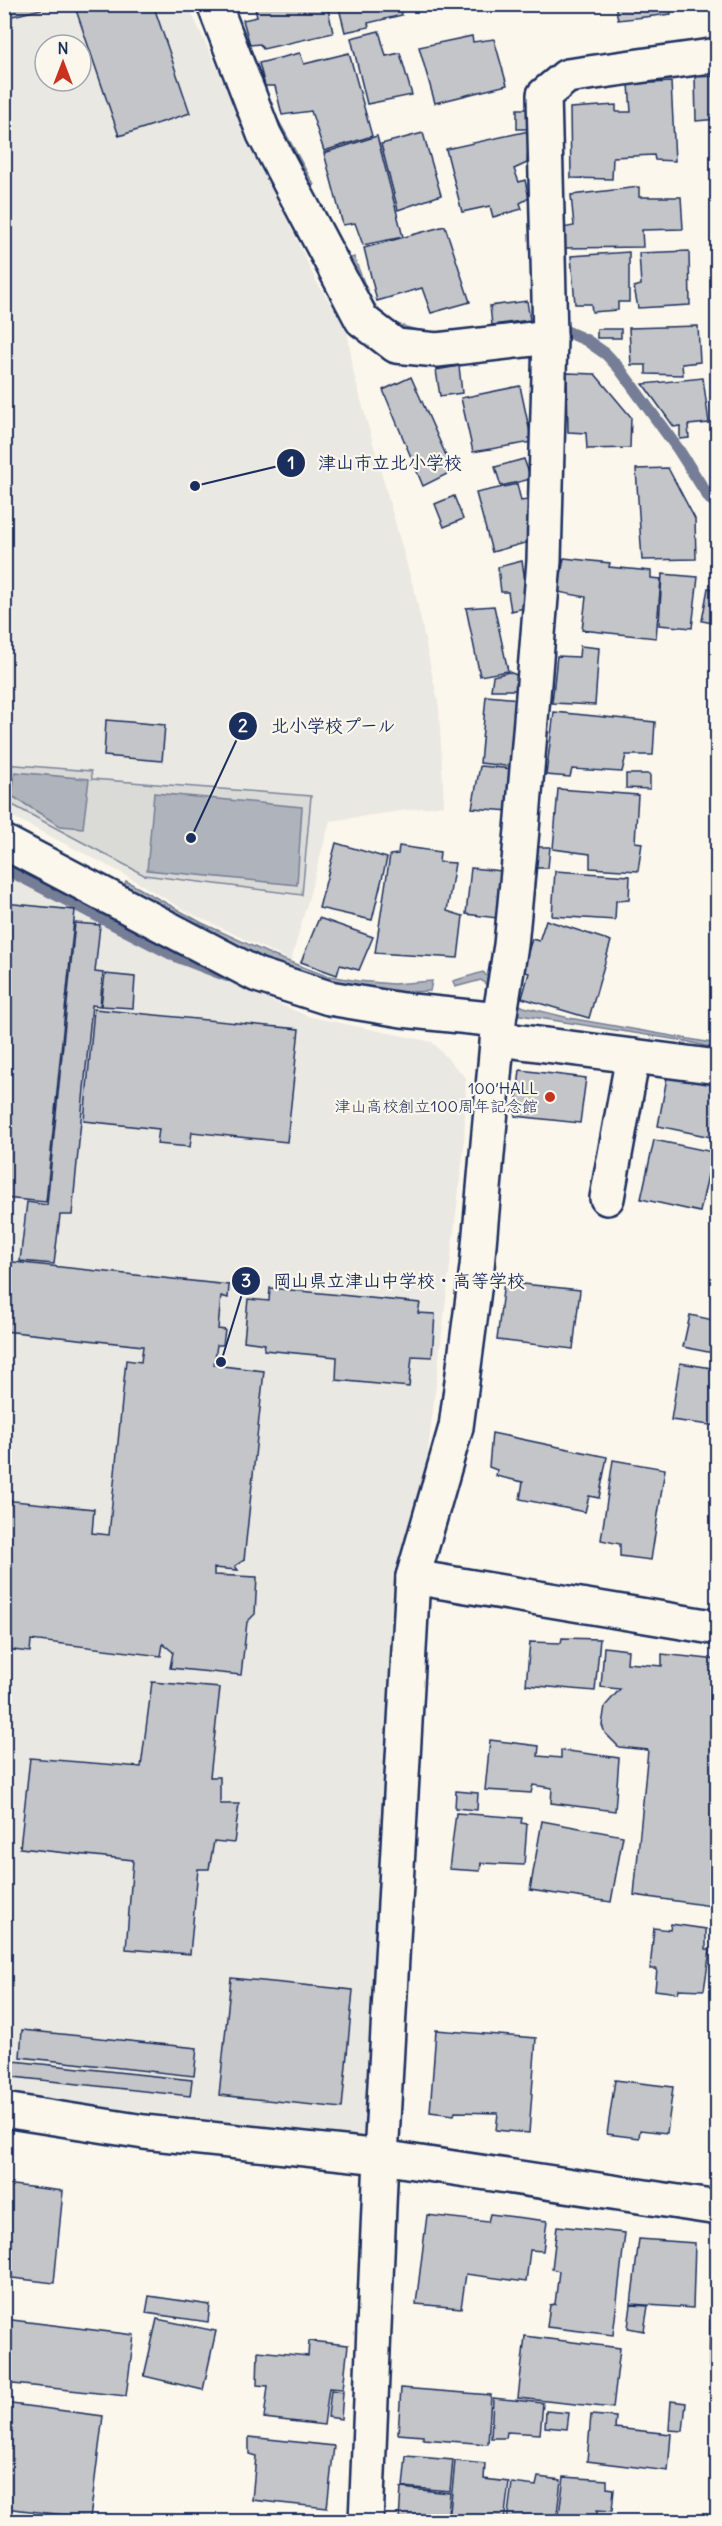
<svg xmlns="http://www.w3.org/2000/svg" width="722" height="2526" viewBox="0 0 722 2526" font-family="Delius,'Klee One',sans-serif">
	<rect width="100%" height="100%" fill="#fbf7ec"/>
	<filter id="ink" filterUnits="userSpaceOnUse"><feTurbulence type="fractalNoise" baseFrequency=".0167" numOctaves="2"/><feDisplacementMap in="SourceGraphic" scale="12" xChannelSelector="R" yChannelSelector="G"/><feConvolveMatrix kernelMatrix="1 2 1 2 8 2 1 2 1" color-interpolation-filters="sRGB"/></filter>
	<g filter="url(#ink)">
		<g fill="#eae8e2" fill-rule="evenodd">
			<path d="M4,5H188L316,281L347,329L354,375L416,597L439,707L444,805L330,821L291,961L188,912L120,872L5,813ZM45,45H81V81H45Z"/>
			<path d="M4,872L171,956L307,1016L432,1042L466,1078L464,1147L398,1705L364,2139L5,2094Z"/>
		</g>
		<path fill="#dadad7" stroke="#7a849a" stroke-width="1.5" d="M4,764L91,771L92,779L311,796L302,895L144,875L5,801Z"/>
		<g fill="#afb3bb" stroke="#747e96" stroke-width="1.5">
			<path d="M275,114L314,185L308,187L276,122Z"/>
			<path d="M354,257C375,312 379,328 443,333C426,339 424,339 407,334C369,322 363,292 348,259Z"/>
			<path d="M15,772L89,779L83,828L60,826L12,796Z"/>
			<path d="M154,793L302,807L297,885L147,870Z"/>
			<path d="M126,881L202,923L274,956L324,975L358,981L393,984L432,981L430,991C407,992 384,993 361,989C276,975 199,926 123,887Z"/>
			<path d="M483,972L513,1002L524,1007L569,1018L717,1044V1049L685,1041L520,1015L481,980L455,987L453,981Z"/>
		</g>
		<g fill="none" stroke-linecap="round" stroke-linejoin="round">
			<g stroke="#747e96" stroke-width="12">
				<path d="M561,329L586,340L606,354L619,368L678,449L710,499L718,504"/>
				<path d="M4,868L175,956L227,976"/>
			</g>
		</g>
		<g fill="#c3c5c9" stroke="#1b2f5e" stroke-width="1.5">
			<path d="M4,4H41L42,9L4,18Z"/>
			<path d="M74,4H153L190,113L119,136Z"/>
			<path d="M254,4H327L333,33L263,49L260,44L250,45L243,20L257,17Z"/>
			<path d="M338,4H399L402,15L368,23L369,27L345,32Z"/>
			<path d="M429,4H449L430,9Z"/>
			<path d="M615,4H670L671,14L618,20Z"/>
			<path d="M379,31L386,56L400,53L412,95L367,104L351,38Z"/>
			<path d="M472,36L473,42L494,39L507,85L435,103L419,47Z"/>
			<path d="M300,53L304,64L349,53L372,136L324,151L311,111L282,115L275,86H265L259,63Z"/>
			<path d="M718,76V119L696,121L695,77Z"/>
			<path d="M671,82L675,161L655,160L654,155L613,157L612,179L571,178L570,108L616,105V112H631L629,84Z"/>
			<rect x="517" y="109" width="10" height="20"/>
			<path d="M529,131L527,163L514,169L519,182L525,180L529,198L520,203L522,209L493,217L490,206L462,212L446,149Z"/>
			<path d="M423,133L441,195L398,210L381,144Z"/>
			<path d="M377,136L403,237L363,245L355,223L343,225L324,153Z"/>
			<path d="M639,187V197H681L683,229L642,230L643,247L565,248L562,228L574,226L571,195Z"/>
			<path d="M445,226L470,302L431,313L422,288L377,301L364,248Z"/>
			<path d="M689,251L690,305L638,308L634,287L641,285L639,253Z"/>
			<path d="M629,252V302H618V310L592,312L591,304H575L571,256Z"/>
			<path d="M527,301L530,320L492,325L490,306Z"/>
			<path d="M698,326L700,362L682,364L683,375L646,374V365H631L629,328Z"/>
			<rect x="597" y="329" width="24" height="9"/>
			<path d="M459,366L462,393L440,396L436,370Z"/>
			<path d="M567,373L595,374L631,417L630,448L587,449L586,433L568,432Z"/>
			<path d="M411,377L453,471L423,486L383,390Z"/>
			<path d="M703,378L709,423L688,425L689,438L680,439V426L674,427L643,384Z"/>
			<path d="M520,386L532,442L473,452L461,398Z"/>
			<path d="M524,459L531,479L501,486L495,467Z"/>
			<path d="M668,468L695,519L696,559L642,560L636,469Z"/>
			<path d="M517,484L521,501L527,500L536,540L492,552L476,493Z"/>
			<path d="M454,496L463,519L444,527L435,504Z"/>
			<path d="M564,558L610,563L609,567L651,571V578L661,579L656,638L582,630L586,597L558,592Z"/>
			<path d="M522,561L529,607L511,611L508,592H501L498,567Z"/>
			<path d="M662,574L698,577L692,628L659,625Z"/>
			<path d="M708,588L718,590V624L702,621Z"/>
			<path d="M494,606L508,671L480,676L466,608Z"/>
			<path d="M580,646L599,648L595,705L552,703L557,656L579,657Z"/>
			<path d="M509,672L519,676L517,690H491L493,676Z"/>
			<path d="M486,696L520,699L514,767L480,763Z"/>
			<path d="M554,712L655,722L653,755H626L622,772L572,769L570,777L546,775Z"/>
			<path d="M106,720L165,725L162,761L104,756Z"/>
			<path d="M480,766L514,769L510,811L472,808Z"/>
			<path d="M626,774H650V789L626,788Z"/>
			<path d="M558,789L638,795L635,842L642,843L638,871L590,868V854L553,849Z"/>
			<path d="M336,843L387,858L372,920L319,908Z"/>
			<path d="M399,846L440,852L439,862L455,863L447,911L463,916L458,958L375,953L390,855L398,854Z"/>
			<path d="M534,847H550L548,868H532Z"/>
			<path d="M471,868L502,871L497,918L466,914Z"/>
			<path d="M555,871L630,876L629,900L616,901L615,920L552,916Z"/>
			<path d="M4,903L75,910L46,1202L4,1198Z"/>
			<path d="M319,918L373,937L359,970L340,965L337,975L301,962Z"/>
			<path d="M546,920L611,941L589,1018L522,998L529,973L522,971L532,939L539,941Z"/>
			<path d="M75,923L100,925L95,972L103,973L100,1006L92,1005L72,1215H60L54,1264L20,1261L27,1202L47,1205Z"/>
			<path d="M105,974L135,977L133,1008L101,1006Z"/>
			<path d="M94,1009L299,1029L287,1142L192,1132L190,1147L157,1144L159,1129L84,1121Z"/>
			<path d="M520,1070L586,1078L580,1123L515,1116Z"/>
			<path d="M668,1072L718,1081L716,1138L658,1126Z"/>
			<path d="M654,1140L713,1152L700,1212L641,1199Z"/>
			<path d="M4,1261L229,1285L228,1298L221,1296L218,1329L225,1330L223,1345H217L214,1365L264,1371L244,1560L235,1566L238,1570L214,1568V1575L257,1577L255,1614L247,1622L241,1675L170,1668L173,1652L163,1644L161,1656L31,1640L30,1652L4,1649V1500L94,1509L92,1533L109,1535L126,1360L141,1362L143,1346L4,1331Z"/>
			<path d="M504,1282L580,1290L573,1349L497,1340Z"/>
			<path d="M270,1288L420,1303L418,1313L435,1314L432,1357L412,1356L409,1387L336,1380L337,1357L264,1350L265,1344L244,1341L248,1299L269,1301Z"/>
			<path d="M690,1315L718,1321V1354L683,1347Z"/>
			<path d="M680,1363L718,1369V1426L671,1420Z"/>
			<path d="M492,1433L607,1457L599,1498L589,1496L585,1512L520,1499L523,1482L496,1476L497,1470L489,1467Z"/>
			<path d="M613,1460L665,1469L651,1560L620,1556V1544L601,1540Z"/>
			<path d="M562,1638L600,1639L595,1691L526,1685L530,1642L561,1643Z"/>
			<path d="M604,1647L628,1650L627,1663L662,1666V1654L718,1660V1907L634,1895L648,1750L619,1747L605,1733L602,1725L605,1706L620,1689L601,1687Z"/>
			<path d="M152,1682L220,1688L210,1777H220V1804H239L234,1843L214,1841L209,1869H198L190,1954L126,1949L133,1860L20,1848L30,1758L141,1767Z"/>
			<path d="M490,1740L539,1746L538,1756L561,1758V1750L619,1758L615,1811L551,1803L552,1788L533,1785L531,1793L485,1790Z"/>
			<path d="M456,1791L478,1793L477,1810L455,1808Z"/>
			<path d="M456,1813L522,1818L521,1823L527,1824L524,1865L481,1863L480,1871L449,1869Z"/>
			<path d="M542,1821L623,1836L611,1902L530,1890Z"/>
			<path d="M671,1924L706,1929V1949L710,1950L704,1990L679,1989L678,1993L655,1990L657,1969H650L654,1928L670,1930Z"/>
			<path d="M231,1978L353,1990L342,2108L219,2095Z"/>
			<path d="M4,2028H8L6,2055H4Z"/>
			<path d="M22,2030L197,2048L194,2076L20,2057Z"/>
			<path d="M436,2030L536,2038L529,2133L496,2130L498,2113L455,2112L454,2115L430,2112Z"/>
			<path d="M4,2060L192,2080L190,2096L4,2076Z"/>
			<path d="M615,2080L673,2087L667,2133L640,2130L639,2138L607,2134Z"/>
			<path d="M4,2184L63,2191L54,2283L4,2277Z"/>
			<path d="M490,2214L547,2221L543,2251L530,2250L526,2282L466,2274L461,2308L416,2304L427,2215L488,2222Z"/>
			<path d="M557,2226L625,2233L613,2335L547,2327L550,2305L555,2304L559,2271L552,2269Z"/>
			<path d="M639,2239L695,2243L693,2308L631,2304Z"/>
			<path d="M149,2296L210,2305L208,2322L146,2313Z"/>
			<path d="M631,2305L648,2306L644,2331L628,2328Z"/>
			<path d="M4,2319L134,2335L126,2396L4,2383Z"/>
			<path d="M157,2319L216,2331L203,2390L144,2376Z"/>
			<path d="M710,2320L718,2321V2367L709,2366Z"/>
			<path d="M525,2336L620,2348L613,2408L518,2398Z"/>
			<path d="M309,2341L348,2345L343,2389L329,2388L324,2425L264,2418L268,2386L257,2385L258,2351L308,2356Z"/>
			<path d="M401,2388L491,2395L488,2444L423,2439V2436L398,2434Z"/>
			<path d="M331,2390L343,2392L341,2419L328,2417Z"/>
			<path d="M493,2398L543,2403L540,2434L507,2432L506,2438H491Z"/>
			<path d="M671,2401L686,2403L683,2431L669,2430Z"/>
			<path d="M4,2403L103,2416L90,2518L4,2508Z"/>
			<path d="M546,2411L569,2413L567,2429L545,2427Z"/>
			<path d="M591,2415L616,2417L615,2428L671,2434L668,2471L587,2461Z"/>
			<path d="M249,2437L334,2446L327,2508L252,2500L256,2456L249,2454Z"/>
			<path d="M406,2456L453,2460L450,2491L403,2487Z"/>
			<path d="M455,2461L485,2464L484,2479L509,2482L504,2522H449Z"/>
			<path d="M538,2477L561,2480L556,2522H507L512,2483L536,2486Z"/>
			<path d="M564,2477L607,2480V2488L614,2489L612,2511L597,2510V2516L612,2517L611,2522H558Z"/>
			<path d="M401,2488L450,2493L447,2522H399Z"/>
			<path d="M250,2515L308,2522H250Z"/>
		</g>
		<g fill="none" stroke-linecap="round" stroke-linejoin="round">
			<defs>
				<g id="minor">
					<path d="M214,4L264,134L362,320L396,346L437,350L550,337"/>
					<path d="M4,842L257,975L329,998L402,1010L499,1020"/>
					<path d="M499,1039L633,1056L607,1198"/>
					<path d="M633,1056L718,1067"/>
					<path d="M413,1577L718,1628"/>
					<path d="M4,2110L144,2132L381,2157L718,2208"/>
					<path d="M366,2522L381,2157L413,1577L456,1427L477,1267L499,1020L511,945L522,830L544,561L550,337L544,95L567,76L718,55"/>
				</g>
			</defs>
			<use href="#minor" stroke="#1b2f5e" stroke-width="38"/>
			<use href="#minor" stroke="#fbf7ec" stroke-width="33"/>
		</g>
	</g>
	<circle fill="#c8321e" stroke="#fbf7ec" stroke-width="2" cx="550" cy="1097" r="6"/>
	<g text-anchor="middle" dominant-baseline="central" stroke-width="4.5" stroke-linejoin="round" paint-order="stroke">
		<g font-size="16" fill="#1b2f5e" stroke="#fbf7ec" text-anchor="end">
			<text x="538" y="1088">100’HALL<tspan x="538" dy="18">津山高校創立100周年記念館</tspan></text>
		</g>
	</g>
	<path fill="none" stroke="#1b2f5e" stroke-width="2" d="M195 486L291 463M191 838L243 726M221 1362L246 1281"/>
	<g fill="#1b2f5e" stroke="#fbf7ec" stroke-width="2">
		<circle cx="195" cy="486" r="6"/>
		<circle cx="191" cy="838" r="6"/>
		<circle cx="221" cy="1362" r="6"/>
		<circle cx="291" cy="463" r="15"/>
		<circle cx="243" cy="726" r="15"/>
		<circle cx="246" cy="1281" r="15"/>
	</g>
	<g font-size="18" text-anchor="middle" font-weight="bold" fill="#fff">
		<text x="291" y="469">1</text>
		<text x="243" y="732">2</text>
		<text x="246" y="1287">3</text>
	</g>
	<g font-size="18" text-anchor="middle" font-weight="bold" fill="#1b2f5e" stroke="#fbf7ec" stroke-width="4.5" stroke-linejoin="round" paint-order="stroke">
		<text x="390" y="469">津山市立北小学校</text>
		<text x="333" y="732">北小学校プール</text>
		<text x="399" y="1287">岡山県立津山中学校・高等学校</text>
	</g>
	<rect width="722" height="2526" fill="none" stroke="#fbf7ec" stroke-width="24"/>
	<rect x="12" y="12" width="698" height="2502" fill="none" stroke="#1b2f5e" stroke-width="2" filter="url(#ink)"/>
	<g transform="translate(63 63)"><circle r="28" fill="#fbf7ec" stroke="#a1a7b3" stroke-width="1.5"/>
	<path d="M0-4.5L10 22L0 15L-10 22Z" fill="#c8321e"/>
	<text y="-9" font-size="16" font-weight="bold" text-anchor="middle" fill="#1b2f5e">N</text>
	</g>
</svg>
